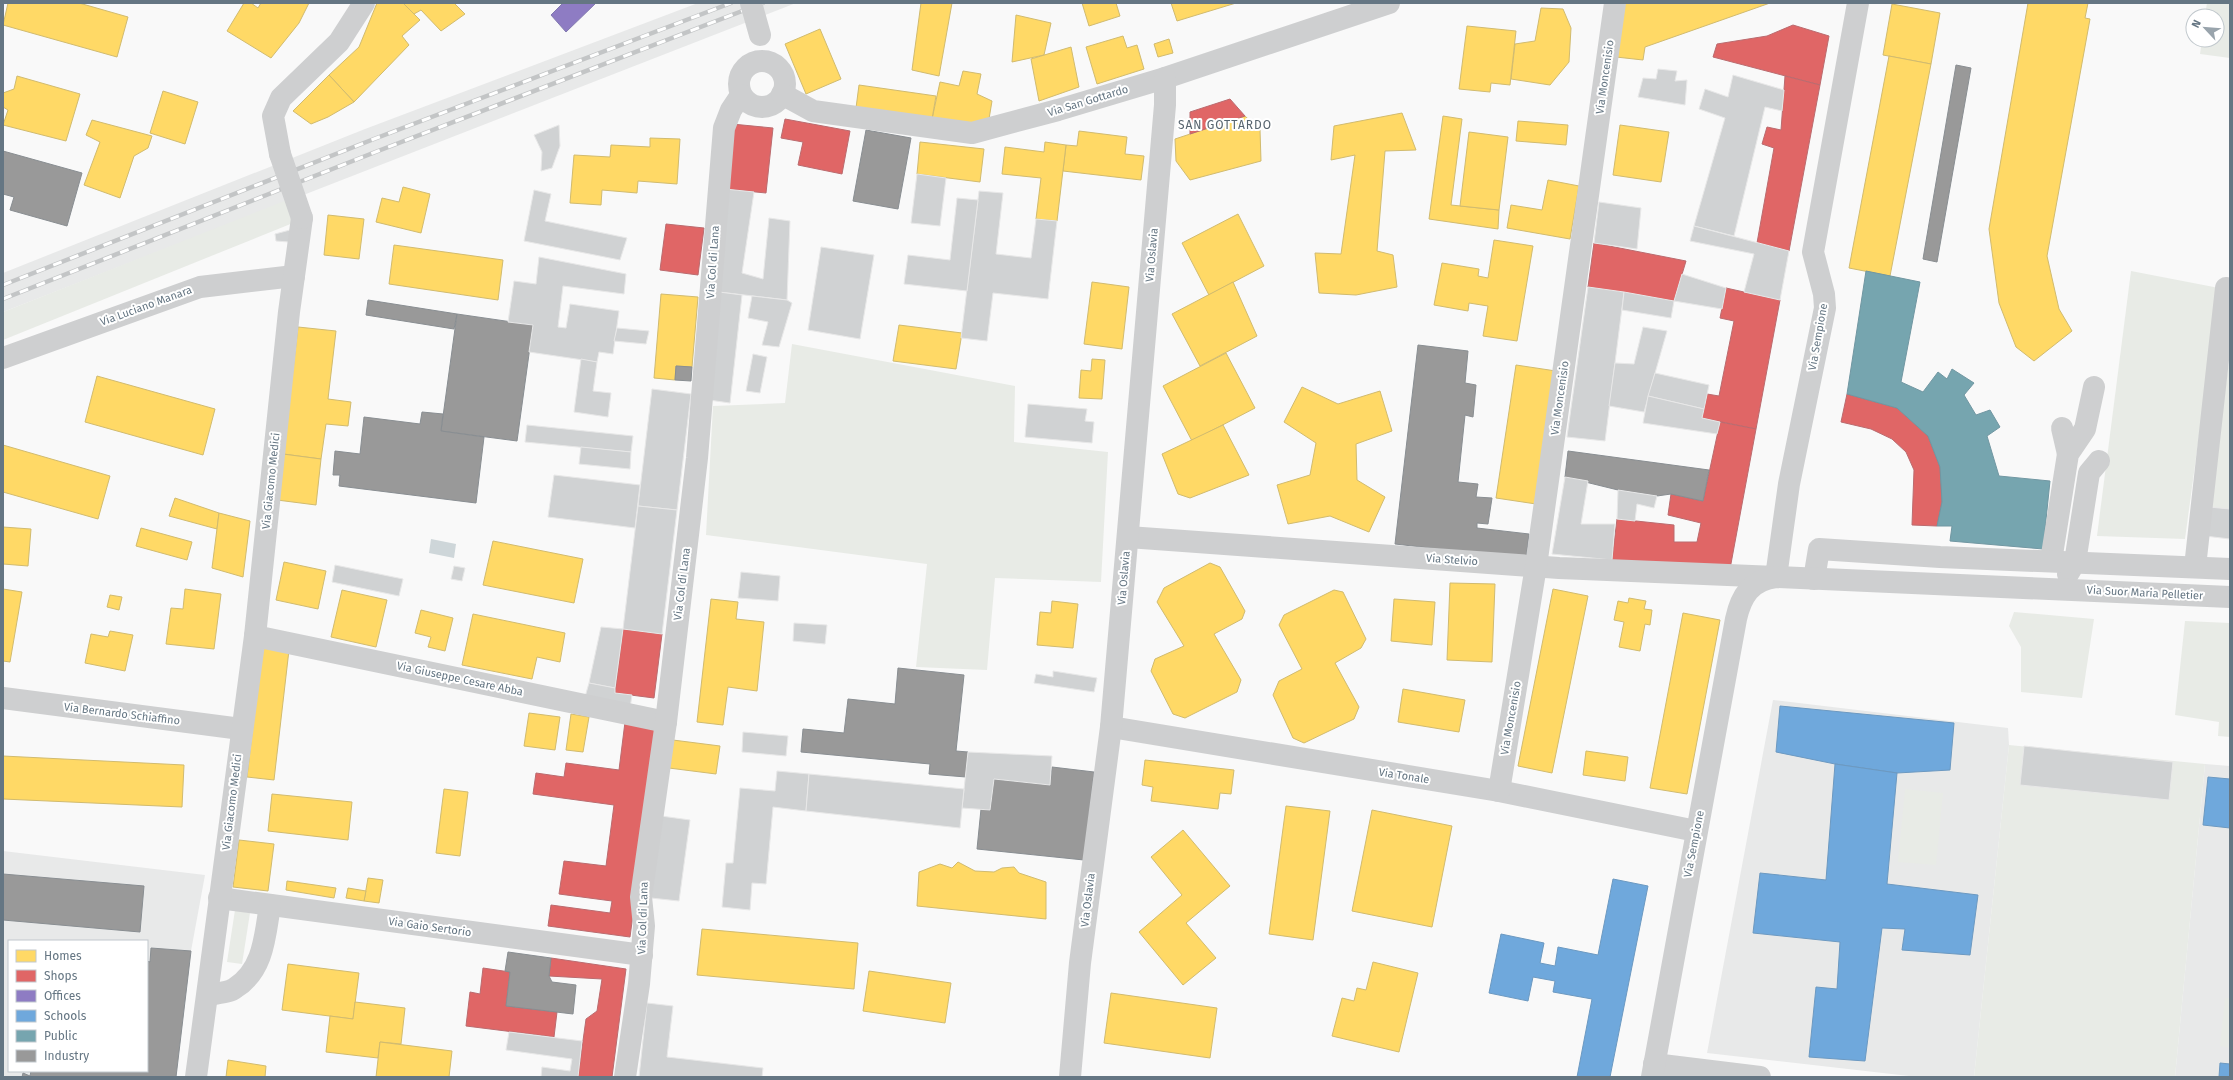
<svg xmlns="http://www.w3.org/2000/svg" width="2233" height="1080" viewBox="0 0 2233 1080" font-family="'Fira Sans',sans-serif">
	<rect width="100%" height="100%" fill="#f9f9f9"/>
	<g fill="#e8e9e9" fill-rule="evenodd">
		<path d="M698,3H796L3,312V273L365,129Z"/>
		<path d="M1773,700L2008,728L2009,745L1974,1077H1918L1707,1053Z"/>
		<path d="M2205,764L2230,766V1077H2175Z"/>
		<path d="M3,851L205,875L191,951L176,1077H3ZM9,941H147V1071H9Z"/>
	</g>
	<g fill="#e8ebe6">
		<path d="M2207,3H2230V58L2200,54L2202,40H2217V16H2205Z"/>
		<path d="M287,200L293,223L3,340V312Z"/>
		<path d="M2131,271L2219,288L2185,539L2097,536Z"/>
		<path d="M792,344L1015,386L1014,442L1108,452L1101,582L995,578L987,670L916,667L927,564L706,535L713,406L785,403Z"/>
		<path d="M2230,354V509L2209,507Z"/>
		<path d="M2014,612L2094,619L2082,698L2021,692V647L2009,626Z"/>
		<path d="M2185,621L2230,623V737L2218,736L2219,722L2175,715Z"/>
		<path d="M2009,745L2205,764L2175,1077H1974Z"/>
		<path d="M1905,789L1943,793L1936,865L1898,862Z"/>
		<path d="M235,910L250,913L242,964L227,962Z"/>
		<path d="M2225,998H2230V1048L2220,1046Z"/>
	</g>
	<path fill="#ced6d9" d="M431,539L456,544L454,558L429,553Z"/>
	<g fill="#ffd966" stroke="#d1bb6f">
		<path d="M8,3H79L128,17L117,57L3,25Z"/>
		<path d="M244,3H251L258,8L261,3H309L299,23L271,58L227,31Z"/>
		<path d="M377,3H403L420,20L402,36L409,45L354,102L329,75L359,47Z"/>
		<path d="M403,3H454L465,14L441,31L421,10L414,14Z"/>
		<path d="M921,3H952L939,76L912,70Z"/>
		<path d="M1082,3H1116L1120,16L1089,26Z"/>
		<path d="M1171,3H1236L1177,21Z"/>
		<path d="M1623,3H1770L1645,47L1643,60L1616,57Z"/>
		<path d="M2028,3H2088L2085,18L2090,19L2047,256L2059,309L2072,331L2034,361L2016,347L1999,303L1989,229Z"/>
		<path d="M1892,4L1940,13L1931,64L1883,55Z"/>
		<path d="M1541,8L1563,9L1571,28L1569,62L1550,85L1511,79L1515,44L1535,41Z"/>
		<path d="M1016,15L1051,23L1044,55L1012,62Z"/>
		<path d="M1467,26L1516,31L1510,85L1491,83L1490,92L1459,89Z"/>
		<path d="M820,29L841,79L806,94L785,44Z"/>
		<path d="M1123,36L1127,48L1137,45L1144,69L1097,84L1086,47Z"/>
		<path d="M1169,39L1173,53L1158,57L1154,44Z"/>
		<path d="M1071,47L1079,87L1039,101L1031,59Z"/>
		<path d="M1889,56L1931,64L1890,276L1849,268Z"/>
		<path d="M963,71L981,74L977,94L992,101L989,119L972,126L932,119L940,82L959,86Z"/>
		<path d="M329,75L354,102L328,117L311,124L293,111Z"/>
		<path d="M17,76L80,94L66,141L3,125L8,110L3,107V93L14,89Z"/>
		<path d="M859,85L936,96L932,119L856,108Z"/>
		<path d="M163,91L198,102L185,144L150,133Z"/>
		<path d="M1402,113L1416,150L1385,151L1377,251L1393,255L1397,287L1356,295L1319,293L1315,253L1341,254L1355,155L1331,160L1334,126Z"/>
		<path d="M1245,116L1260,130L1261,161L1190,180L1176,161L1175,139Z"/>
		<path d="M1443,116L1462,119L1451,205L1499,210L1498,229L1429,219Z"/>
		<path d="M92,120L152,136L148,148L134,156L120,198L84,185L100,142L86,135Z"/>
		<path d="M1518,121L1568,125L1566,145L1516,141Z"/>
		<path d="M1620,125L1669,132L1661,182L1613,175Z"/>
		<path d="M1079,131L1127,137L1125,154L1144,156L1141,180L1063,171L1066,145L1077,146Z"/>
		<path d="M1469,132L1508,137L1499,210L1460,206Z"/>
		<path d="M650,138L680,139L677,184L638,181L637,193L602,190L601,205L570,203L574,155L610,157L611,145L650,147Z"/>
		<path d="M920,142L984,149L980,182L917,174Z"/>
		<path d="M1045,142L1066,145L1057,221L1036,219L1041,178L1002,174L1005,147L1044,152Z"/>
		<path d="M1548,180L1579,186L1570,239L1507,228L1511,205L1542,210Z"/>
		<path d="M403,187L430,194L421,233L376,222L382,198L399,202Z"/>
		<path d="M1238,214L1264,266L1209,295L1182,243Z"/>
		<path d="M328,215L364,219L359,259L324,255Z"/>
		<path d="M1494,240L1533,246L1517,341L1483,336L1488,306L1469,303L1468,311L1434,305L1442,263L1479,269L1478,276L1488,278Z"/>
		<path d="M394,245L503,260L498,300L389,284Z"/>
		<path d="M1092,282L1129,287L1122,349L1084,344Z"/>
		<path d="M1233,282L1257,336L1200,366L1172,314Z"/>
		<path d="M661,294L698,297L692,367L676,366L675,380L654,378Z"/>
		<path d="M899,325L962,333L956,369L893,361Z"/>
		<path d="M298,327L336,331L328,399L351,402L348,426L326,424L321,459L283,454Z"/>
		<path d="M1226,353L1255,408L1192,441L1163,386Z"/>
		<path d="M1092,359L1105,360L1102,399L1079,398L1081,370L1091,371Z"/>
		<path d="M1516,365L1556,371L1536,504L1496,498Z"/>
		<path d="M97,376L215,409L203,455L85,422Z"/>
		<path d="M1302,387L1338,404L1380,391L1392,431L1356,444L1357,480L1385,497L1369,532L1330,516L1288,524L1277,485L1310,475L1316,443L1284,422Z"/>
		<path d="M1223,425L1249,475L1190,498L1178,494L1162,454Z"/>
		<path d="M3,445L110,476L98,519L3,492Z"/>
		<path d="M283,454L321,459L316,505L277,500Z"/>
		<path d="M175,498L219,513L217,529L169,516Z"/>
		<path d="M219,513L250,521L243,577L212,568Z"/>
		<path d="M3,527L31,529L28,566L3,564Z"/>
		<path d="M141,528L192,542L187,560L136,546Z"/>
		<path d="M493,541L583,559L574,603L483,585Z"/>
		<path d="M284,562L326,571L318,609L276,600Z"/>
		<path d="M1210,563L1220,567L1245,611L1242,619L1214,634L1241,680L1237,692L1185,718L1173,714L1151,671L1155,659L1184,646L1157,602L1164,588Z"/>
		<path d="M1450,583L1495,584L1492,662L1447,660Z"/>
		<path d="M3,589L22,592L10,662L3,661Z"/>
		<path d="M185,589L221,594L214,649L166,644L171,608L183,609Z"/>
		<path d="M1553,589L1588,596L1552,773L1518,766Z"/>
		<path d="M342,590L387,600L376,647L331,637Z"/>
		<path d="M1334,590L1343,592L1366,639L1361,648L1335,663L1359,707L1354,719L1304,743L1293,738L1273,695L1279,681L1302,669L1279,625L1284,615Z"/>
		<path d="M110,595L122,597L119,610L107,607Z"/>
		<path d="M1629,598L1646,601L1644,609L1652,610L1650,625L1645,624L1640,651L1619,647L1624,622L1614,620L1618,601L1628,603Z"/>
		<path d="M711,599L738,602L736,619L764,622L757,691L728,687L723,725L697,722Z"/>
		<path d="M1394,599L1435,602L1432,645L1391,641Z"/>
		<path d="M1052,601L1078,604L1073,648L1037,645L1040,612L1051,613Z"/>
		<path d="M421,610L453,618L445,651L428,647L431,637L415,633Z"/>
		<path d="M1683,613L1720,620L1687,794L1650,788Z"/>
		<path d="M473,614L565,633L560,662L537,657L532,679L462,665Z"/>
		<path d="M110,631L133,635L125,671L85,663L91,634L108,637Z"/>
		<path d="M262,647L289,650L274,780L247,777Z"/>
		<path d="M1403,689L1465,700L1459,732L1398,722Z"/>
		<path d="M529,713L560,717L555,750L524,746Z"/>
		<path d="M571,714L589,717L583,752L566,750Z"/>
		<path d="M665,739L720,746L716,774L661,767Z"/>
		<path d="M1586,751L1628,757L1625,781L1583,775Z"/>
		<path d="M3,756L184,765L182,807L3,799Z"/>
		<path d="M1145,760L1234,770L1231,794L1220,793L1218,809L1151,801L1153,787L1142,785Z"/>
		<path d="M444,789L468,792L460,856L436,853Z"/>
		<path d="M272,794L352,802L348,840L268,831Z"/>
		<path d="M1286,806L1330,811L1313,940L1269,934Z"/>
		<path d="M1372,810L1452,826L1432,927L1352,911Z"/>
		<path d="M1183,830L1230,886L1186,923L1216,958L1183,985L1139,932L1182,895L1151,857Z"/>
		<path d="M239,840L274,844L268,891L233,887Z"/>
		<path d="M958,862L975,871L994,872L1002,868L1014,867L1019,873L1046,882V919L917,906L919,872L940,864L952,868Z"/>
		<path d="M368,878L383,880L379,903L364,901Z"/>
		<path d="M287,881L336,888L334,898L286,890Z"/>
		<path d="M348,888L366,891L364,901L346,898Z"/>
		<path d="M702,929L858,943L854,989L697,975Z"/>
		<path d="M1373,962L1418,973L1399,1052L1332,1036L1342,998L1354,1001L1357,988L1366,990Z"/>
		<path d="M288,964L359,973L353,1019L282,1010Z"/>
		<path d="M869,971L951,983L945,1023L863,1011Z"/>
		<path d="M1111,993L1217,1008L1210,1058L1104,1043Z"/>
		<path d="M355,1002L405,1008L401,1044L380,1042L378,1058L326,1052L330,1016L353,1019Z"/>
		<path d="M380,1042L452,1051L449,1077H376Z"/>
		<path d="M228,1060L266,1066L265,1077H226Z"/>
	</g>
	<g fill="#e06666" stroke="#bb6b6f">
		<path d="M1793,25L1829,36L1820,85L1713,57L1717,44L1767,36Z"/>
		<path d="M1785,76L1820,85L1789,251L1757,243L1774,148L1762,144L1767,127L1781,130Z"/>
		<path d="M1230,99L1245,116L1190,134V112Z"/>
		<path d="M785,119L850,131L842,174L798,165L803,142L781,138Z"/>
		<path d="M732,124L773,128L766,193L725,189Z"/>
		<path d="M666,224L704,228L698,275L660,270Z"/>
		<path d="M1594,243L1686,261L1674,301L1588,287Z"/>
		<path d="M1726,288L1780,300L1756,429L1702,418L1707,394L1719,396L1734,321L1720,318Z"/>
		<path d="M1847,394L1897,408L1928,436L1940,467L1942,502L1937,526L1912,525L1914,470L1906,452L1892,439L1871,429L1841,422Z"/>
		<path d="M1720,422L1756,429L1730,569L1612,560L1617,519L1674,525V542H1697L1701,523L1668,515L1671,494L1703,501Z"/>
		<path d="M623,629L662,634L654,698L615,693Z"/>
		<path d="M625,722L658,726L630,937L548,926L551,905L610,913L612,901L559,894L564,861L606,866L614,805L533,794L536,773L564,777L566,763L619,770Z"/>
		<path d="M551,958L626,969L612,1077H578L586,1019L597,1011L602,979L549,976Z"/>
		<path d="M483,968L510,972L506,1006L557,1012L554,1037L466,1026L470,992L480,994Z"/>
	</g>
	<path fill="#8e7cc3" stroke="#827ab0" d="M563,3H596L566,32L551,15Z"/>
	<g fill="#6fa8dc" stroke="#6c99c1">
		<path d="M1780,706L1954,723L1950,770L1897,773L1835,764L1776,752Z"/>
		<path d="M1835,764L1897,773L1887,884L1978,895L1970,955L1902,950L1905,929L1882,928L1865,1061L1809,1057L1816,987L1837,989L1840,942L1753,933L1760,873L1826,880Z"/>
		<path d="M2208,777L2230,779V828L2203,825Z"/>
		<path d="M1613,879L1648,886L1610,1077H1577L1592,999L1553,992L1555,981L1533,977L1528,1001L1489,993L1501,934L1544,943L1540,963L1555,966L1558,947L1598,955Z"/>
		<path d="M2220,1063L2230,1064V1077H2219Z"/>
	</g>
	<path fill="#76a5af" stroke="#7197a2" d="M1866,271L1920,282L1901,382L1923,392L1938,372L1947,379L1952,369L1974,383L1964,395L1976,415L1990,410L2000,427L1987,436L1999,476L2050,481L2043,549L1950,541L1952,526H1937L1942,502L1940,467L1928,436L1897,408L1847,394Z"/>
	<g fill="#999" stroke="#898e92">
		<path d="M1956,65L1971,68L1937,262L1923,259Z"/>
		<path d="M866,130L911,138L898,209L853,201Z"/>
		<path d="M3,151L82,173L67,226L10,210L14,197L3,194Z"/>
		<path d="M368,300L457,314L454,329L366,315Z"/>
		<path d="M457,314L533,325L517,441L441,431Z"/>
		<path d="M1418,345L1468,351L1465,383L1476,385L1473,417L1465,415L1458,482L1478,484L1476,497L1492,498L1488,524L1477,523V528L1529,534L1526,559L1395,544Z"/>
		<path d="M676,366L692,367L691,381L675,380Z"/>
		<path d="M422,412L443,414L441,431L484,437L476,503L339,486L340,475H333L335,451L360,454L364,417L420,424Z"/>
		<path d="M1568,451L1709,470L1703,501L1671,494L1657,496L1618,490L1565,477Z"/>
		<path d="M898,668L964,675L956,751L968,752L966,777L929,774L930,764L801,752L803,729L844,733L848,699L895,704Z"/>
		<path d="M1052,767L1094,772L1084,860L977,849L981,809L990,810L994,779L1050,785Z"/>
		<path d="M3,874L144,886L140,932L3,920Z"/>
		<path d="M151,948L191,951L176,1077H22L23,1073L30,1076L31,1071H147V961L150,962Z"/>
		<path d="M508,952L551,958L549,976L552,982L576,985L573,1014L506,1006L510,972L505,971Z"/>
	</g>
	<g fill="#d0d2d3" stroke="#e8e8e8">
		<path d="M1658,69L1677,71L1675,81L1687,80L1685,105L1638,97L1643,78L1656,79Z"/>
		<path d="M1733,75L1784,90L1782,111L1765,107L1734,236L1694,226L1725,118L1699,109L1705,89L1728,97Z"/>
		<path d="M559,125L560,146L552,168L541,171L542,152L534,135Z"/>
		<path d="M917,174L946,178L940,226L911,223Z"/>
		<path d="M725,189L754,192L742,273L763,279L769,218L790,221L787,300L719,292Z"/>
		<path d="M534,190L551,194L545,221L627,238L620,260L524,241Z"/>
		<path d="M979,191L1003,193L996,254L1031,258L1036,219L1057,221L1048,299L993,293L987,341L961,338Z"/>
		<path d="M957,198L978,200L967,291L904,284L908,255L950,260Z"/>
		<path d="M1599,202L1641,208L1637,249L1594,243Z"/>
		<path d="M1694,226L1789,251L1780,300L1744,292L1754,254L1690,241Z"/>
		<path d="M290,230L289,242L276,241L275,234Z"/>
		<path d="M821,247L874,255L860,339L808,330Z"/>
		<path d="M539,257L626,274L624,294L563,286L558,327L566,328L570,304L619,311L613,354L599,352L597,362L529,352L533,325L508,322L514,281L536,284Z"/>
		<path d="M1682,274L1726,288L1722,309L1674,301Z"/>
		<path d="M1588,287L1624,292L1605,441L1567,437Z"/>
		<path d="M719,292L742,295L730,403L709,400Z"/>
		<path d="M1624,292L1674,301L1671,318L1622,310Z"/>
		<path d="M752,296L787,300L792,303L779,347L762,345L768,322L748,318Z"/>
		<path d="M1643,327L1667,331L1644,412L1609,406L1615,363L1634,364Z"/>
		<path d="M617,328L649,331L646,344L614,341Z"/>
		<path d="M753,354L767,357L760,393L746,391Z"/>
		<path d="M581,359L597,362L593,391L611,393L608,417L574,412Z"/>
		<path d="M1655,373L1709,385L1704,409L1648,396Z"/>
		<path d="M652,389L691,394L677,510L638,506Z"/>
		<path d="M1648,396L1704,409L1702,418L1720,422L1717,434L1643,423Z"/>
		<path d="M1028,404L1087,409L1085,421L1094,422L1092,443L1025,437Z"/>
		<path d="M527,425L633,436L631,452L525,442Z"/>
		<path d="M581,447L631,452L630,469L579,464Z"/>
		<path d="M554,475L640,485L635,528L548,517Z"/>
		<path d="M1565,477L1588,481L1581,524H1615L1612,560L1552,554Z"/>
		<path d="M1618,490L1657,496L1654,508L1637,504L1635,521L1617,519Z"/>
		<path d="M638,506L677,510L662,634L623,629Z"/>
		<path d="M2209,507L2230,509V539L2205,536Z"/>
		<path d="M335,565L403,579L399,596L332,582Z"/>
		<path d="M454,566L465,568L462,581L451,579Z"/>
		<path d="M741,572L780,576L778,601L738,598Z"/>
		<path d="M794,623L827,625L825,644L793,641Z"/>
		<path d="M601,627L623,629L615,688L589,683Z"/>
		<path d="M1053,671L1097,678L1094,692L1034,683L1036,674L1053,677Z"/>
		<path d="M589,683L615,688V693L632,695L630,708L585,697Z"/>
		<path d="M743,732L788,736L786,756L742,752Z"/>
		<path d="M2024,746L2173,762L2169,800L2020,785Z"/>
		<path d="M968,752L1052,756L1050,785L994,779L990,810L962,808Z"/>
		<path d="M777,771L809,774L806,811L773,807L766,884L752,883L750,910L722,907L726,863H733L740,788L775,791Z"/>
		<path d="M809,774L964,789L960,828L806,811Z"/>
		<path d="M661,816L690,820L679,901L651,898Z"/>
		<path d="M647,1003L673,1006L667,1057L763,1068L762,1077H639Z"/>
		<path d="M509,1032L582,1041L578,1077H541L542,1067L570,1071L572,1059L506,1050Z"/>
	</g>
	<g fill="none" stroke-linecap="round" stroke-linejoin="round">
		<g stroke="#cecfd0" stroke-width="22">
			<circle cx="762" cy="84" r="23"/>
			<path d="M782,94L813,111L972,133L1058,110L1165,78L1389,3"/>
			<path d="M280,154L273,116L281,98L339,42L364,3"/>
			<path d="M3,358L200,287L294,276"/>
			<path d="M2062,428L2068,454"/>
			<path d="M1128,537L1559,568L1776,577L1789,484L1825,308L1824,294L1813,252L1858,3"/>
			<path d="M2051,561L2068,454L2085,429L2094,387"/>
			<path d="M2195,567L2226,288"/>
			<path d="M2068,574L2075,562L2089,473L2099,461"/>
			<path d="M1814,579L1819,549L1940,557L2230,569"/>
			<path d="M255,636L666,722"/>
			<path d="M3,698L241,729"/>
			<path d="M1111,727L1499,791L1696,831"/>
			<path d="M1499,791L1536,566L1615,3"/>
			<path d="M219,898L642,955"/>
			<path d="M208,995C216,993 229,993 235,988C264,970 265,935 270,905"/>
			<path d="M1654,1064L1760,1077"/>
			<path d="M196,1077L255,636L289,312L302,218"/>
			<path d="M625,1077L639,984L644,926L641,897L666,722L697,458L724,128L731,110L741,95"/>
			<path d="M1070,1077L1080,963L1111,727L1165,105V78"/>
			<path d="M1652,1077L1736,619C1741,596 1751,580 1776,577L2230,597"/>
		</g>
		<defs>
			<g id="rail">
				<path d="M3,285L374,139L731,3"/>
				<path d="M3,299L378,151L763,3"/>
			</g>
		</defs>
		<use href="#rail" stroke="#c3c5c6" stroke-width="4.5"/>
		<use href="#rail" stroke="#fff" stroke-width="3" stroke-dasharray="9" stroke-linecap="butt"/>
		<g stroke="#cecfd0" stroke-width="22">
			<path d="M751,3L760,35"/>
			<path d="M280,154L302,218"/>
		</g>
	</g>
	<g text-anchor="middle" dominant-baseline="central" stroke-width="4" stroke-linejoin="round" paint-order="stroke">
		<g font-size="11" fill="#657683" stroke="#fff">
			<text transform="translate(1605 77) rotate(-82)">Via Moncenisio</text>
			<text transform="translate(1088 101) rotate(-17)">Via San Gottardo</text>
			<text transform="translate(1152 255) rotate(-85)">Via Oslavia</text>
			<text transform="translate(713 262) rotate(-86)">Via Col di Lana</text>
			<text transform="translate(146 306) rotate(-20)">Via Luciano Manara</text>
			<text transform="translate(1818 337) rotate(-80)">Via Sempione</text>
			<text transform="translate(1560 398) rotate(-82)">Via Moncenisio</text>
			<text transform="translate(271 481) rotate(-84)">Via Giacomo Medici</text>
			<text transform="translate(1452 560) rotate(4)">Via Stelvio</text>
			<text transform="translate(1124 578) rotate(-85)">Via Oslavia</text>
			<text transform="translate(682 584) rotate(-83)">Via Col di Lana</text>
			<text transform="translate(2145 593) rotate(3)">Via Suor Maria Pelletier</text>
			<text transform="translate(460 679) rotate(12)">Via Giuseppe Cesare Abba</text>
			<text transform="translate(122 714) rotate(7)">Via Bernardo Schiaffino</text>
			<text transform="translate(1511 718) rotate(-80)">Via Moncenisio</text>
			<text transform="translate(1404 776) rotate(9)">Via Tonale</text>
			<text transform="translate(232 802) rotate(-83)">Via Giacomo Medici</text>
			<text transform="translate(1694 844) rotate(-79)">Via Sempione</text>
			<text transform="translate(1088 900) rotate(-83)">Via Oslavia</text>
			<text transform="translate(643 918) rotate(-88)">Via Col di Lana</text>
			<text transform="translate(430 927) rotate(8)">Via Gaio Sertorio</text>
		</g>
		<g font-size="12" letter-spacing="1" fill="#57646e" stroke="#fff">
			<text x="1225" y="125">SAN GOTTARDO</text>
		</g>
	</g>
	<rect width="2233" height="1080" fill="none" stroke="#657683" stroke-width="8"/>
	<rect x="8" y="940" width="140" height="132" fill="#ffffff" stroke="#c1c8cd"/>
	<rect x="16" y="950" width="20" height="12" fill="#ffd966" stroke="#c1c8cd"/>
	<text x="44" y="960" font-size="12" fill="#657683">Homes</text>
	<rect x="16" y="970" width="20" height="12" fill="#e06666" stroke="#c1c8cd"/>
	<text x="44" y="980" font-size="12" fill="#657683">Shops</text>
	<rect x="16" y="990" width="20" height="12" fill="#8e7cc3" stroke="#c1c8cd"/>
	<text x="44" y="1000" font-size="12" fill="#657683">Offices</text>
	<rect x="16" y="1010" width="20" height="12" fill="#6fa8dc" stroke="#c1c8cd"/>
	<text x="44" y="1020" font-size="12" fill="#657683">Schools</text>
	<rect x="16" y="1030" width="20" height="12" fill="#76a5af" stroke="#c1c8cd"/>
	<text x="44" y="1040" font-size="12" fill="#657683">Public</text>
	<rect x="16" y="1050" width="20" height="12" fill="#999999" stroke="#c1c8cd"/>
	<text x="44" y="1060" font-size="12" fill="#657683">Industry</text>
	<g transform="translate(2205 28) rotate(296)"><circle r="19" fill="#ffffff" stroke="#c1c8cd"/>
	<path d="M0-3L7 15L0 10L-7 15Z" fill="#99a4ac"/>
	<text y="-6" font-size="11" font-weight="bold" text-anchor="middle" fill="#657683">N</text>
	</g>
</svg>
